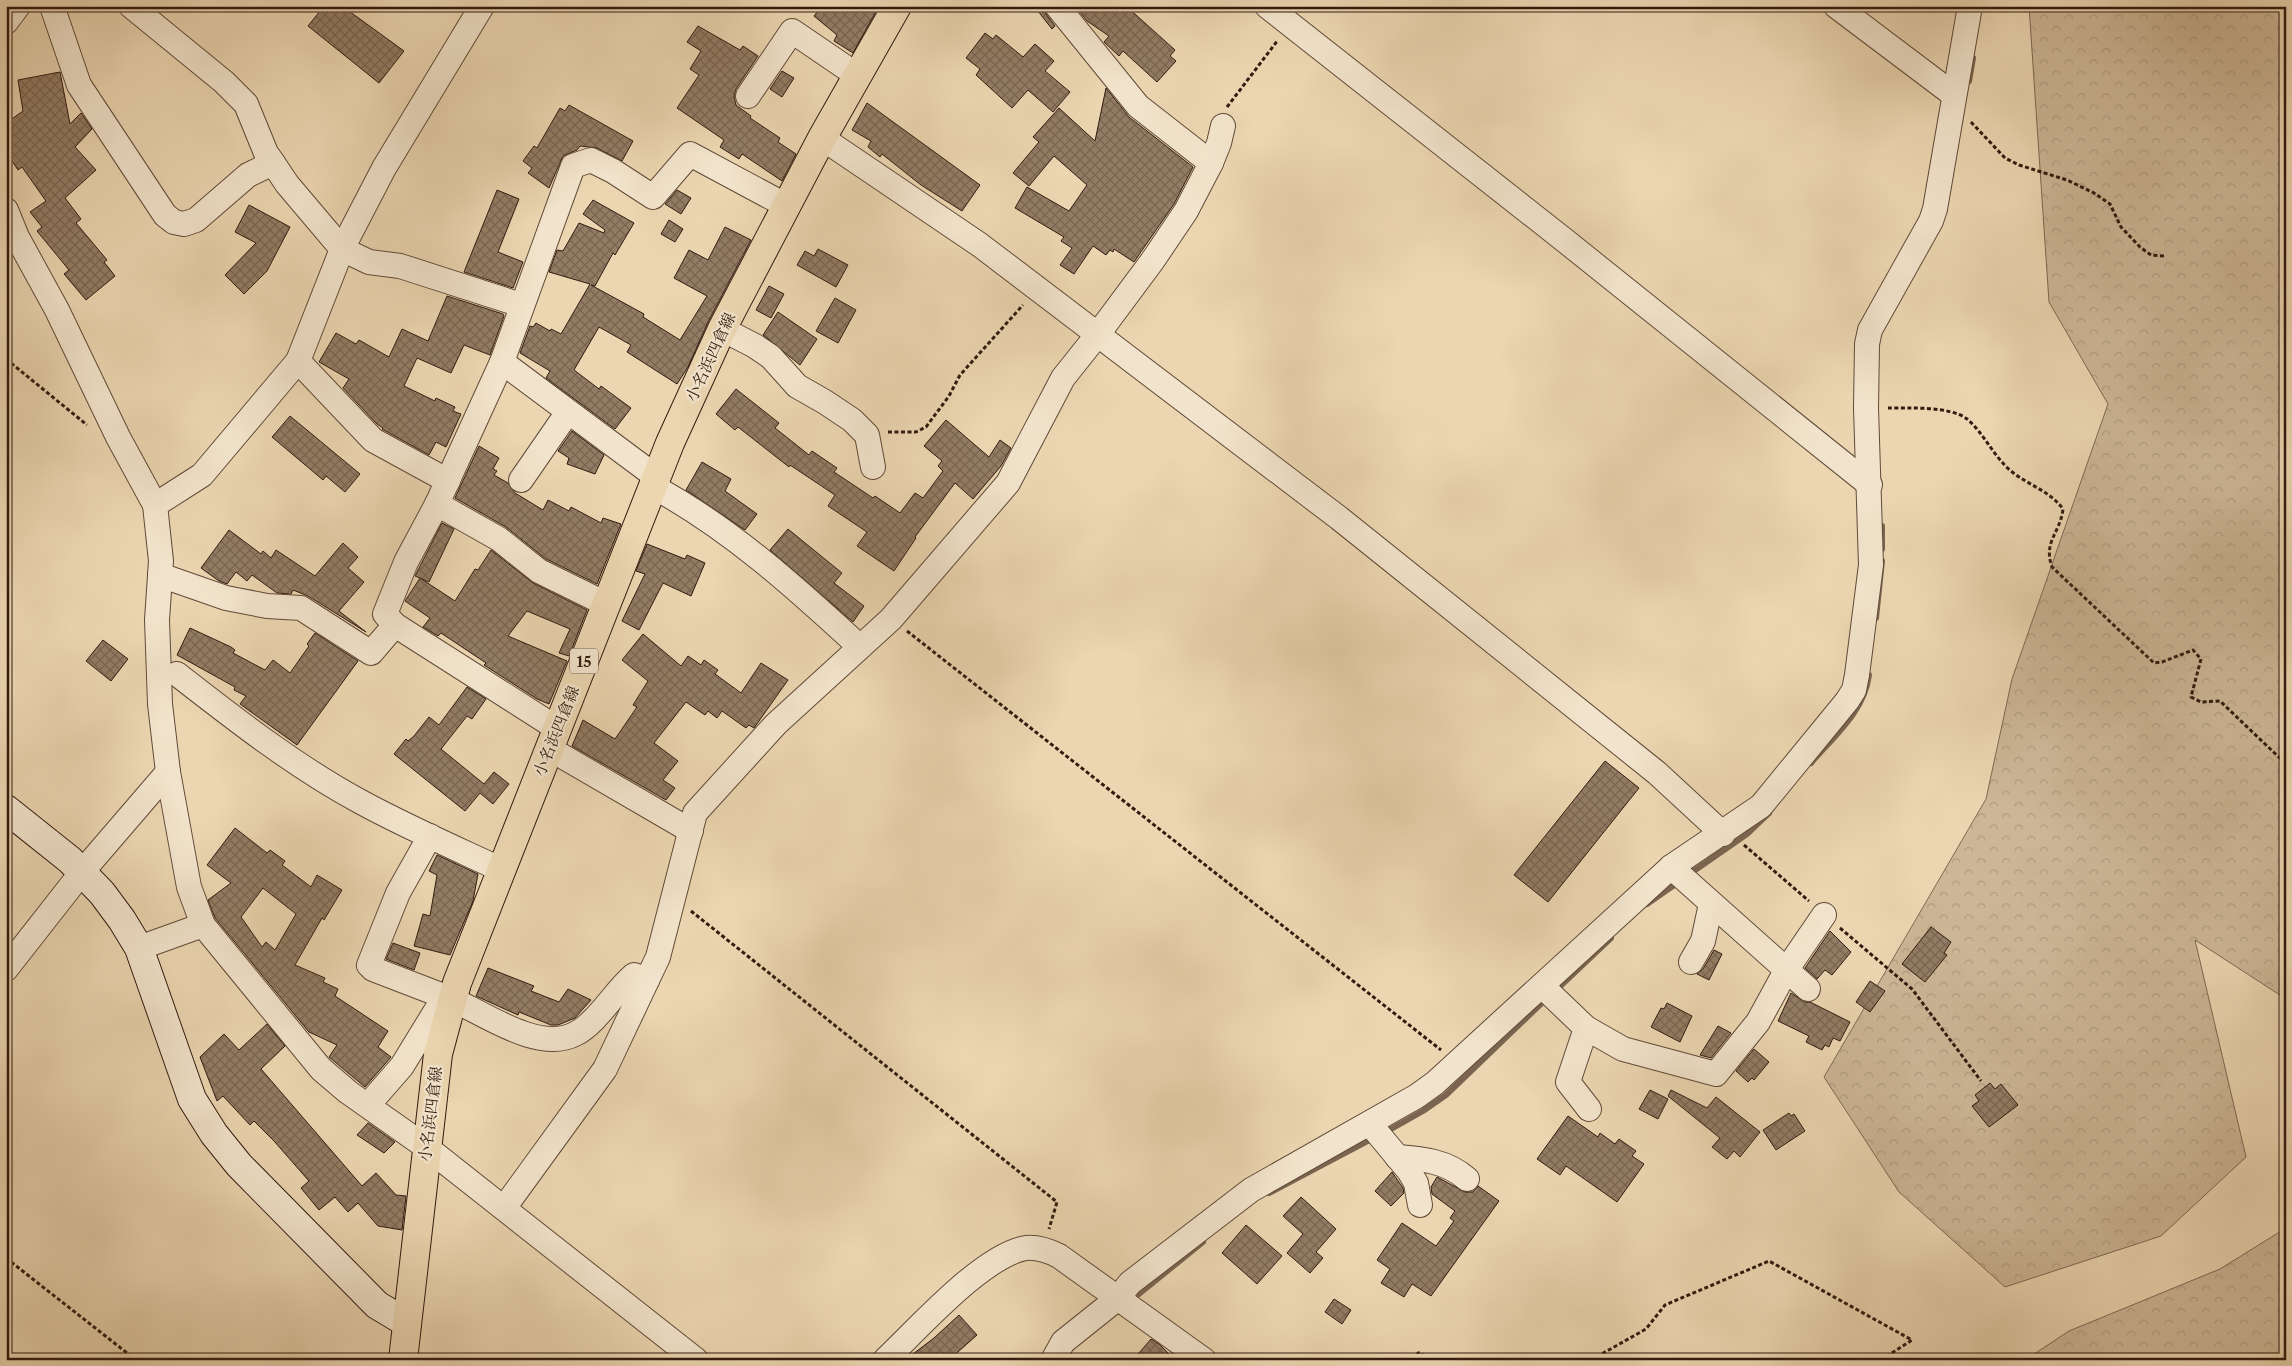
<svg xmlns="http://www.w3.org/2000/svg" width="2292" height="1366" viewBox="0 0 2292 1366" font-family="'Libre Caslon Text','Noto Serif JP',serif">
	<defs>
		<pattern id="forest-crowns" width="20" height="18" patternUnits="userSpaceOnUse" patternTransform="scale(1.25)"><rect width="20" height="18" fill="#ccb696"/><path d="M2 6a3 3 0 1 1 6 0M12 15a3 3 0 1 1 6 0" fill="none" stroke="#b09c80"/></pattern>
		<pattern id="building-cross-hatch" width="8" height="8" patternUnits="userSpaceOnUse" patternTransform="scale(1.25)"><rect width="8" height="8" fill="#927c64"/><path d="M0 0l8 8M0 8l8-8" fill="none" stroke="#786551"/></pattern>
	</defs>
	<rect width="100%" height="100%" fill="#ebd6b1"/>
	<filter id="stains"><feTurbulence type="fractalNoise" baseFrequency=".004" numOctaves="4"/><feColorMatrix values="0 0 0 0 .2 0 0 0 0 .09 0 0 0 0 .02 0 0 0 .5 -.17"/></filter>
	<radialGradient id="worn" r=".72"><stop offset=".6" stop-color="#630" stop-opacity="0"/><stop offset="1" stop-color="#630" stop-opacity=".3"/></radialGradient>
	<g fill="url(#forest-crowns)" stroke="#7f6853">
		<path d="M2029,6H2286V999L2195,940L2246,1157L2161,1236L2005,1287L1899,1192L1824,1077L1986,799L2012,679L2108,404L2049,302Z"/>
		<path d="M2286,1228V1360H2025L2069,1331L2220,1269Z"/>
	</g>
	<g fill="none" stroke-linecap="round" stroke-linejoin="round">
		<g stroke="#7b6550" stroke-width="6">
			<path d="M1969,81L1973,58"/>
			<path d="M1882,526V549"/>
			<path d="M1876,618L1882,561"/>
			<path d="M1811,763C1834,736 1864,712 1869,675"/>
			<path d="M1688,875L1747,834L1769,813"/>
			<path d="M1647,904L1680,881"/>
			<path d="M1555,991L1611,938"/>
			<path d="M1384,1133L1423,1111L1446,1095L1547,998"/>
			<path d="M1269,1193L1375,1137"/>
			<path d="M1129,1302L1203,1242"/>
		</g>
	</g>
	<g fill="url(#building-cross-hatch)" stroke="#321b10" fill-rule="evenodd">
		<path d="M324,6H342L404,51L379,83L308,26Z"/>
		<path d="M822,6H879L853,53L834,41L837,35L814,16Z"/>
		<path d="M1034,6H1044L1046,14L1055,26L1052,29Z"/>
		<path d="M1075,6H1126L1175,50L1170,56L1176,61L1157,82L1123,51L1119,56L1104,42L1109,36L1087,21Z"/>
		<path d="M698,26L740,50L743,46L758,56L736,89L734,96L736,105L751,116L750,118L780,138L778,142L796,154L782,181L742,154L739,159L720,147L724,140L677,108L699,75L690,69L701,51L687,42Z"/>
		<path d="M985,33L993,39L996,35L1023,57L1035,44L1054,61L1045,71L1070,92L1053,112L1028,90L1012,108L976,75L980,69L966,58Z"/>
		<path d="M782,71L794,78L782,97L770,89Z"/>
		<path d="M60,72L70,124L81,113L92,129L75,147L96,170L65,198L81,219L76,223L107,260L104,262L115,276L86,300L64,274L69,270L37,231L42,227L30,212L46,201L22,167L18,170L6,152V133L13,128L9,121L23,111L18,80Z"/>
		<path d="M1106,88L1129,117L1193,167L1174,204L1134,262L1114,249L1113,252L1110,250L1106,255L1093,246L1074,274L1060,265L1072,248L1061,241L1064,237L1015,208L1027,187L1069,211L1087,185L1054,156L1029,186L1013,173L1039,142L1033,137L1059,108L1095,141Z"/>
		<path d="M867,103L980,185L962,211L921,185L882,154L880,157L868,147L871,141L852,130Z"/>
		<path d="M569,105L633,141L622,161L597,148L580,146L577,150L563,156L549,188L528,173L532,168L523,161L534,146L537,148L560,108L565,111Z"/>
		<path d="M497,190L519,199L498,252L523,262L513,288L464,272Z"/>
		<path d="M677,190L691,198L681,214L665,204Z"/>
		<path d="M593,200L634,223L615,255L613,253L595,286L591,285L644,314L643,317L680,340L707,296L674,278L689,250L708,260L725,227L751,240L708,322L688,367L677,384L627,352L631,345L599,327L574,370L599,389L601,386L631,408L615,429L546,378L550,371L520,353L530,326L533,327L536,323L550,331L551,329L561,334L590,284L549,272L557,250L563,251L579,223L604,233L605,230L583,214Z"/>
		<path d="M249,205L290,227L267,271L244,294L225,275L256,243L235,232Z"/>
		<path d="M669,220L683,229L675,242L661,234Z"/>
		<path d="M818,249L848,265L836,287L797,265L805,251L814,256Z"/>
		<path d="M769,286L784,294L771,318L756,310Z"/>
		<path d="M447,296L503,314L504,316L490,355L464,345L451,373L417,358L404,386L435,401L436,398L455,407L453,411L461,414L446,447L436,442L429,455L382,429L383,428L377,424L343,388L349,379L319,362L336,333L356,344L359,340L389,357L402,329L428,341Z"/>
		<path d="M835,298L856,310L838,343L816,331Z"/>
		<path d="M778,312L817,339L800,365L763,335Z"/>
		<path d="M736,389L779,423L775,428L809,455L812,451L837,468L834,472L873,498L875,496L900,513L915,493L923,498L943,471L938,466L942,461L924,446L946,420L989,457L1000,440L1011,448L1001,466L973,499L955,483L915,537L916,538L894,571L857,546L867,532L828,506L835,495L790,465L789,467L738,427L735,430L716,414Z"/>
		<path d="M290,416L360,474L345,492L326,476L323,480L272,437Z"/>
		<path d="M572,431L604,455L595,474L567,464L569,458L558,451Z"/>
		<path d="M479,446L499,458L493,469L497,471L494,475L508,483L515,493L543,510L548,500L569,511L571,507L601,523L603,518L621,524L597,584L546,559L506,527L455,498Z"/>
		<path d="M702,462L731,479L725,491L757,514L745,530L686,490Z"/>
		<path d="M442,523L454,529L429,582L415,576Z"/>
		<path d="M788,529L842,573L834,583L864,606L853,622L770,550Z"/>
		<path d="M229,530L261,554L263,551L271,558L276,550L315,576L343,543L358,557L348,568L364,582L339,611L366,632L308,596L293,590L291,594L277,593L252,575L247,581L236,572L227,584L219,581L201,568Z"/>
		<path d="M647,544L685,559L687,555L705,563L691,596L663,583L639,630L622,621L645,574L636,571Z"/>
		<path d="M491,550L533,583L587,610L569,656L559,653L570,629L527,611L508,636L567,661L549,704L537,699L484,665L486,663L441,633L438,636L423,627L430,618L405,601L420,578L455,601L475,569L478,570Z"/>
		<path d="M190,628L231,647L235,650L233,653L265,670L273,660L290,673L309,646L307,644L315,633L358,661L297,745L240,704L246,696L234,690L235,687L177,655Z"/>
		<path d="M643,634L681,666L688,656L701,665L704,660L718,670L715,674L741,693L761,663L788,680L754,728L749,725L746,728L722,711L717,718L708,711L705,715L686,702L654,743L678,761L663,780L675,788L666,800L572,746L583,720L615,739L637,707L633,705L648,681L622,660Z"/>
		<path d="M103,640L128,659L111,681L86,661Z"/>
		<path d="M467,687L486,699L472,719L467,716L441,749L484,784L494,772L509,784L493,804L480,793L465,811L394,754L406,739L408,741L414,736L429,717L439,725Z"/>
		<path d="M1605,761L1639,788L1548,902L1514,875Z"/>
		<path d="M235,828L267,853L270,850L285,861L282,865L311,887L317,875L342,890L324,920L322,918L295,965L325,978L323,982L338,989L335,996L388,1031L378,1047L391,1057L365,1087L329,1057L337,1045L309,1032L215,918L208,900L231,883L207,865ZM263,888L296,914L275,950L266,942L262,947L241,917Z"/>
		<path d="M437,855L478,874L473,901L450,955L414,946L423,914L430,916L437,875L429,871Z"/>
		<path d="M1931,927L1951,942L1944,953L1947,955L1925,982L1902,964Z"/>
		<path d="M1830,931L1851,952L1832,975L1825,970L1817,979L1805,968Z"/>
		<path d="M393,943L420,953L414,970L386,959Z"/>
		<path d="M1714,950L1722,954L1709,980L1697,974L1703,969Z"/>
		<path d="M488,968L534,986L531,991L559,1002L568,989L591,1000L575,1018L558,1025H551L519,1012L518,1015L476,996Z"/>
		<path d="M1870,981L1885,991L1870,1012L1856,1002Z"/>
		<path d="M1791,993L1805,1002H1810L1850,1022L1840,1041L1833,1038L1829,1047L1825,1045L1822,1050L1806,1042L1809,1036L1778,1021Z"/>
		<path d="M1667,1003L1692,1016L1680,1042L1651,1027L1661,1008L1664,1009Z"/>
		<path d="M267,1024L285,1046L261,1069L362,1186L376,1173L396,1195L406,1196L402,1230L378,1226L358,1203L348,1212L335,1197L319,1210L301,1188L309,1181L274,1141L254,1121L250,1125L223,1096L217,1101L200,1057L224,1034L239,1050Z"/>
		<path d="M1718,1026L1731,1033L1711,1058L1700,1055Z"/>
		<path d="M1754,1049L1769,1062L1754,1080L1752,1078L1748,1082L1736,1071Z"/>
		<path d="M1990,1083L1995,1089L2001,1084L2018,1105L1989,1127L1972,1106L1979,1101L1975,1095Z"/>
		<path d="M1650,1090L1668,1099L1658,1119L1639,1109Z"/>
		<path d="M1671,1090L1707,1108L1716,1097L1760,1132L1740,1157L1734,1151L1727,1159L1712,1147L1720,1138L1668,1096Z"/>
		<path d="M1789,1113L1791,1116L1794,1114L1805,1131L1776,1150L1763,1130Z"/>
		<path d="M1568,1116L1598,1137L1600,1133L1615,1144L1619,1139L1636,1151L1632,1156L1644,1164L1617,1202L1566,1166L1560,1175L1537,1159Z"/>
		<path d="M368,1123L395,1142L384,1153L357,1135Z"/>
		<path d="M1392,1172L1403,1188L1404,1193L1391,1206L1375,1191Z"/>
		<path d="M1437,1177L1465,1192H1473L1478,1186L1499,1201L1431,1296L1412,1284L1404,1297L1381,1283L1390,1269L1377,1260L1402,1223L1436,1246L1454,1221L1450,1218L1455,1211L1432,1194L1431,1187Z"/>
		<path d="M1301,1197L1336,1229L1316,1252L1323,1258L1310,1273L1287,1253L1303,1234L1283,1216Z"/>
		<path d="M1246,1225L1282,1256L1257,1284L1222,1253Z"/>
		<path d="M1334,1299L1351,1310L1342,1324L1325,1312Z"/>
		<path d="M959,1315L977,1335L949,1360H905L934,1338Z"/>
		<path d="M1151,1339L1159,1344L1175,1360H1133Z"/>
	</g>
	<g fill="none" stroke-linecap="round" stroke-linejoin="round">
		<defs>
			<g id="street">
				<path d="M52,6L79,85L165,215L174,222L184,224L196,220L248,175L273,163"/>
				<path d="M131,6L224,82L246,104L266,153L273,163L287,184L342,249L369,262L400,266L521,305"/>
				<path d="M1057,6L1138,106L1211,163"/>
				<path d="M1267,6L1563,239L1870,485"/>
				<path d="M1836,6L1954,95"/>
				<path d="M6,22L18,6"/>
				<path d="M748,96L792,31L858,76"/>
				<path d="M822,138L980,245L1339,518L1657,773L1723,834"/>
				<path d="M6,210L17,237L57,310L118,437L155,505L161,561L157,620L160,704L168,772L189,887L203,925L321,1069L348,1092L426,1147L696,1360"/>
				<path d="M722,329L755,346L771,357L797,386L825,402L852,420L867,435L873,467"/>
				<path d="M298,361L373,440L448,481"/>
				<path d="M502,362L437,504L406,562L385,614L395,625L558,729"/>
				<path d="M655,476L502,362L573,166L591,160L613,171L653,197L690,154L787,206"/>
				<path d="M521,480L568,412"/>
				<path d="M652,486C730,528 796,588 860,647"/>
				<path d="M437,504L499,539L539,571L606,604"/>
				<path d="M155,505L202,475L298,361L342,249L384,168L482,6"/>
				<path d="M160,575L226,598L267,606L301,608L371,653L395,625"/>
				<path d="M177,674C236,720 296,767 361,802C407,827 455,848 502,870"/>
				<path d="M550,749L691,831"/>
				<path d="M430,836L398,893L369,965L373,969C399,979 425,989 451,999C484,1013 538,1053 575,1034C597,1023 614,992 634,975L647,980"/>
				<path d="M1671,867L1808,989"/>
				<path d="M139,948L203,925"/>
				<path d="M1691,962L1703,941L1711,904"/>
				<path d="M6,969L82,872L168,772"/>
				<path d="M1542,986L1586,1028L1623,1049L1716,1074L1758,1022L1787,969L1824,915"/>
				<path d="M1586,1028L1568,1082L1589,1109"/>
				<path d="M368,1105L402,1066L440,1004L447,998"/>
				<path d="M1370,1124L1409,1171L1416,1183L1420,1205"/>
				<path d="M1397,1157C1423,1159 1447,1161 1467,1179"/>
				<path d="M504,1208L605,1069L658,957L695,813L776,724L891,619L1008,483L1063,378L1098,334L1153,260L1186,211L1211,163L1219,143L1223,126"/>
				<path d="M885,1360C918,1329 983,1255 1026,1248C1038,1247 1049,1251 1059,1256L1204,1360"/>
				<path d="M1053,1360L1063,1342L1118,1298L1130,1283L1251,1190L1417,1096L1435,1083L1671,867L1761,806L1847,701L1854,690L1857,675L1871,565L1866,408L1867,344L1870,330L1931,221L1935,209L1970,6"/>
			</g>
			<path id="secondary" d="M6,809L70,860L102,893L122,920L139,948L192,1099L214,1134L239,1165L377,1305L407,1323"/>
			<path id="primary" d="M403,1360L438,1054L457,983L670,443L722,329L822,138L897,6"/>
		</defs>
		<use href="#street" stroke="#604a38" stroke-width="26"/>
		<use href="#secondary" stroke="#321b10" stroke-width="30"/>
		<use href="#primary" stroke="#321b10" stroke-width="30"/>
		<g stroke="#321b10" stroke-width="3" stroke-dasharray="4 2.5" stroke-linecap="butt">
			<path d="M1227,107L1278,40"/>
			<path d="M1971,122L2005,158L2019,165L2067,180L2094,193L2110,204L2121,227L2140,247L2151,255L2164,256"/>
			<path d="M6,359L87,425"/>
			<path d="M1888,408C1908,408 1951,406 1967,419C1984,433 1993,456 2011,471C2028,485 2050,491 2063,509C2060,534 2043,541 2052,567L2154,663L2162,662L2193,650L2201,659L2191,697L2201,702L2220,701L2286,764"/>
			<path d="M888,432H916L926,427L949,396L960,375L1023,305"/>
			<path d="M907,631L1441,1050"/>
			<path d="M1744,845L1809,901"/>
			<path d="M691,911L1057,1202L1049,1229"/>
			<path d="M1840,928L1912,989L1981,1081"/>
			<path d="M6,1258L136,1360"/>
			<path d="M1413,1360L1418,1353H1422L1424,1360"/>
			<path d="M1591,1360L1646,1329L1665,1305L1769,1261L1912,1340L1881,1360"/>
		</g>
		<use href="#street" stroke="#f2e4cc" stroke-width="24"/>
		<use href="#secondary" stroke="#f2e4cc" stroke-width="28"/>
		<use href="#primary" stroke="#ebd6b1" stroke-width="28"/>
	</g>
	<g text-anchor="middle" dominant-baseline="central" stroke-width="4.5" stroke-linejoin="round" paint-order="stroke">
		<rect fill="#f2e4cc" stroke="#6c5748" stroke-width="1" x="570" y="648.5" width="28" height="25" rx="4"/>
		<g font-size="15" font-weight="bold" fill="#321b10">
			<text x="584" y="661">15</text>
		</g>
		<g font-size="16" fill="#321b10" stroke="#f2e4cc">
			<text transform="translate(710 357) rotate(-65)">小名浜四倉線</text>
			<text transform="translate(556 731) rotate(-68)">小名浜四倉線</text>
			<text transform="translate(430 1114) rotate(-83)">小名浜四倉線</text>
		</g>
	</g>
	<rect width="2292" height="1366" fill="none" stroke="#ebd6b1" stroke-width="25"/>
	<rect x="8" y="8" width="2277" height="1351" fill="none" stroke="#321b10" stroke-width="2.5"/>
	<rect x="12" y="12" width="2267" height="1341" fill="none" stroke="#321b10"/>
	<rect width="100%" height="100%" filter="url(#stains)"/>
	<rect width="100%" height="100%" fill="url(#worn)"/>
</svg>
